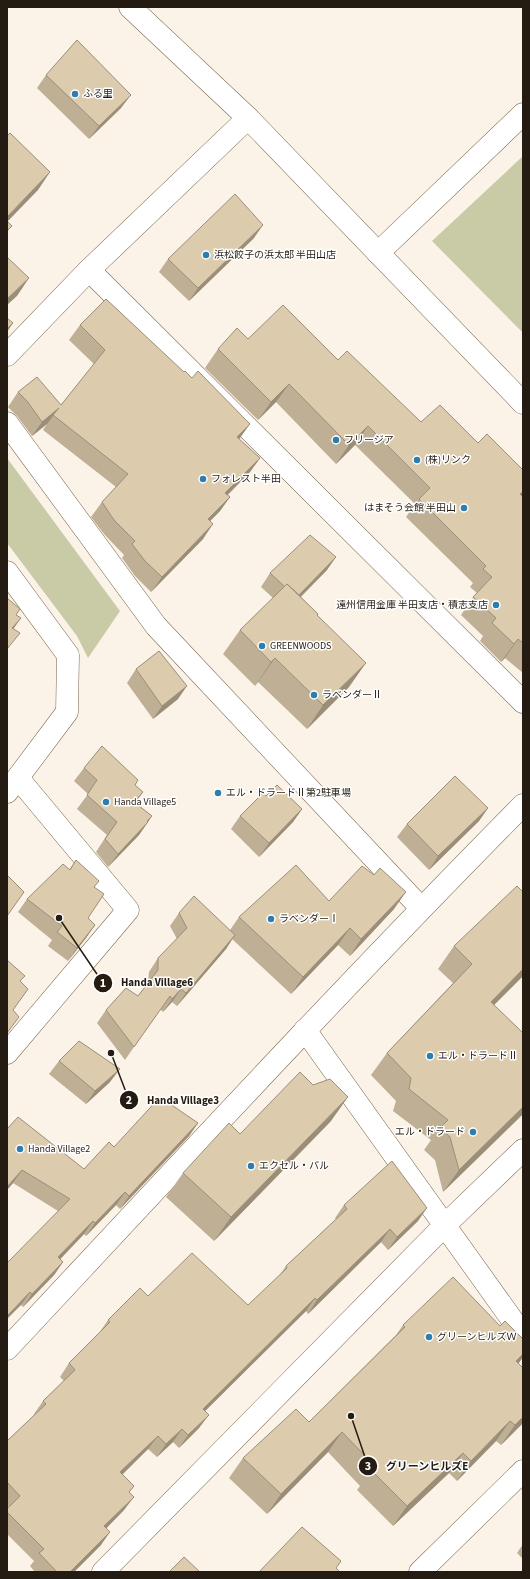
<svg xmlns="http://www.w3.org/2000/svg" width="530" height="1579" viewBox="0 0 530 1579" font-family="'Source Sans 3','Noto Sans JP',sans-serif">
	<rect width="100%" height="100%" fill="#fcf3e8"/>
	<g fill="#c8cba5">
		<path d="M523,156V333L432,241Z"/>
		<path d="M7,458L120,611L88,658L77,636L7,543Z"/>
	</g>
	<g fill="none" stroke-linecap="round" stroke-linejoin="round">
		<defs>
			<g id="minor">
				<path d="M130,7L248,118L523,403"/>
				<path d="M378,253L523,114"/>
				<path d="M89,270L523,702"/>
				<path d="M7,355L89,270L248,118"/>
				<path d="M7,423L156,626L421,908"/>
				<path d="M7,572L68,655L67,712L7,792"/>
				<path d="M305,1030L523,1335"/>
				<path d="M7,1053L128,910L18,778"/>
				<path d="M7,1349C178,1166 347,983 523,805"/>
				<path d="M103,1572L445,1225L523,1150"/>
				<path d="M420,1572L523,1471"/>
			</g>
		</defs>
		<use href="#minor" stroke="#79664d" stroke-width="23"/>
		<use href="#minor" stroke="#fff" stroke-width="22"/>
	</g>
	<g fill="#beaf95">
		<path d="M46,75L121,108L89,139L37,88Z"/>
		<path d="M254,238L189,301L159,272L168,259Z"/>
		<path d="M80,325L239,439L260,458L250,472L228,495L230,497L220,511L210,521L203,539L151,592L135,576L122,558L124,555L104,534L91,517L102,502L116,487L43,430L47,424L32,436L17,416L8,407L18,392L61,405L94,364L69,340Z"/>
		<path d="M248,339L338,360L421,422L478,443L523,470V673L505,658L501,662L480,641L483,636L461,615L473,597L477,593L470,587L473,583L406,517L415,504L355,445L336,464L276,402L258,420L205,368L218,349Z"/>
		<path d="M327,570L301,597L318,614L317,616L349,687L307,729L258,682L255,686L223,654L240,630L273,598L261,587L270,573Z"/>
		<path d="M136,669L178,699L153,719L127,683Z"/>
		<path d="M84,768L135,785V803L152,816L139,835L108,867L96,852L107,835L77,809L88,794L74,781Z"/>
		<path d="M488,808L479,821L429,870L397,837L407,824Z"/>
		<path d="M302,809L293,822L259,857L231,829L240,816Z"/>
		<path d="M76,860L95,887L88,918L95,925L86,938L68,961L48,946L52,940L18,912L27,899L69,870Z"/>
		<path d="M523,892V976L494,1005L523,1033V1114L443,1192L435,1160L424,1150L431,1140L393,1111L396,1101L371,1075L387,1053L453,983L438,969L454,946Z"/>
		<path d="M329,901L394,909L350,956L338,945L291,994L232,939L226,949L177,1006L172,1002L163,1012L160,1009L125,1060L97,1023L106,1010L138,996L148,982L149,972L158,958L177,939L170,926L179,913L230,930L239,917Z"/>
		<path d="M59,1061L110,1082L86,1104L49,1074Z"/>
		<path d="M331,1121L214,1241L166,1197L183,1173L240,1134Z"/>
		<path d="M198,1123L189,1136L120,1209L116,1205L86,1236L84,1234L60,1259L63,1262L54,1275L23,1307L21,1305L58,1211L13,1183L7,1190V1129L84,1169L114,1147Z"/>
		<path d="M344,1205L418,1221L388,1250L381,1242L308,1314L306,1311L205,1411L199,1428L179,1448L173,1442L157,1457L148,1449L122,1474L134,1486L129,1493L124,1510L106,1528L101,1545L74,1572H35L30,1566L34,1561L7,1534V1509L9,1507L7,1505V1441L34,1415V1414L43,1401L64,1381L60,1377L69,1363L99,1333L108,1320L148,1296L248,1305L279,1276L286,1266L336,1219L335,1218Z"/>
		<path d="M403,1325L500,1326L523,1339V1357L518,1364L523,1368V1423L501,1445L496,1441L457,1481L449,1473L393,1526L357,1490L360,1486L328,1452L267,1514L229,1478L243,1458L309,1422L396,1335Z"/>
		<path d="M523,1544V1559L517,1553Z"/>
	</g>
	<g fill="#9b8e79">
		<path d="M131,95L121,108L89,139L99,126Z"/>
		<path d="M50,172L38,190L7,222V217Z"/>
		<path d="M263,225L254,238L189,301L198,288Z"/>
		<path d="M29,278L17,296L7,305V299Z"/>
		<path d="M13,323L7,332V329Z"/>
		<path d="M289,384L276,402L258,420L271,402Z"/>
		<path d="M59,408L47,424L32,436L42,422Z"/>
		<path d="M250,424L240,438L227,452L237,437Z"/>
		<path d="M368,426L355,445L336,464L349,445Z"/>
		<path d="M260,458L250,472L215,507L225,493Z"/>
		<path d="M523,492V497L520,494Z"/>
		<path d="M230,497L220,511L197,534L208,519Z"/>
		<path d="M213,524L203,539L151,592L162,577Z"/>
		<path d="M336,557L327,570L287,610L296,597Z"/>
		<path d="M21,618L12,631V628Z"/>
		<path d="M518,639L505,658L501,662L514,644Z"/>
		<path d="M275,658L258,682L255,686L271,662Z"/>
		<path d="M366,663L349,687L307,729L323,705Z"/>
		<path d="M187,686L178,699L153,719L162,706Z"/>
		<path d="M143,792L134,805V802Z"/>
		<path d="M488,808L479,821L429,870L438,856Z"/>
		<path d="M302,809L293,822L259,857L269,843Z"/>
		<path d="M152,816L139,835L108,867L118,854Z"/>
		<path d="M406,892L394,909L350,956L361,939Z"/>
		<path d="M95,925L86,938L68,961L77,948Z"/>
		<path d="M350,928L338,945L291,994L303,977Z"/>
		<path d="M235,935L226,949L177,1006L186,993Z"/>
		<path d="M523,969V976L475,1024L491,1002Z"/>
		<path d="M181,989L172,1002L163,1012L172,999Z"/>
		<path d="M120,1069L110,1082L86,1104L95,1091Z"/>
		<path d="M348,1097L331,1121L214,1241L231,1217Z"/>
		<path d="M523,1107V1114L443,1192L459,1170Z"/>
		<path d="M198,1123L189,1136L120,1209L129,1196Z"/>
		<path d="M22,1170L13,1183L7,1190V1187Z"/>
		<path d="M125,1192L116,1205L86,1236L95,1223Z"/>
		<path d="M427,1208L418,1221L388,1250L397,1237Z"/>
		<path d="M93,1221L84,1234L49,1271L58,1257Z"/>
		<path d="M390,1229L381,1242L308,1314L317,1300Z"/>
		<path d="M63,1262L54,1275L23,1307L32,1294Z"/>
		<path d="M30,1292L21,1305L7,1319V1316Z"/>
		<path d="M315,1298L306,1311L194,1422L203,1409Z"/>
		<path d="M523,1354V1357L516,1367V1361Z"/>
		<path d="M209,1415L199,1428L179,1448L188,1435Z"/>
		<path d="M523,1417V1423L501,1445L515,1425Z"/>
		<path d="M510,1421L496,1441L457,1481L471,1461Z"/>
		<path d="M182,1429L173,1442L157,1457L166,1444Z"/>
		<path d="M342,1432L328,1452L267,1514L281,1494Z"/>
		<path d="M158,1436L148,1449L111,1486L120,1472Z"/>
		<path d="M463,1453L449,1473L393,1526L407,1506Z"/>
		<path d="M134,1497L124,1510L95,1540L104,1526Z"/>
		<path d="M110,1532L101,1545L74,1572H70Z"/>
	</g>
	<g fill="#ddcbad" stroke="#9b8e79">
		<path d="M77,40L131,95L99,126L46,75Z"/>
		<path d="M10,133L50,172L7,217V136Z"/>
		<path d="M235,194L263,225L198,288L168,259Z"/>
		<path d="M7,221L12,226L7,231Z"/>
		<path d="M7,257L29,278L7,299Z"/>
		<path d="M106,299L184,372L185,371L192,378L198,371L250,424L237,437L260,458L225,493L230,497L208,519L213,524L162,577L145,561L132,544L135,541L114,520L102,502L128,474L53,415L59,408L42,422L27,401L18,392L37,377L61,405L105,350L80,325Z"/>
		<path d="M283,305L338,360L347,351L421,422L440,405L478,443L487,434L523,470V492L520,494L523,497V643L518,639L514,644L492,623L496,618L473,597L492,577L483,569L486,566L419,499L430,488L368,426L349,445L289,384L271,402L218,349L237,328L248,339Z"/>
		<path d="M7,318L13,323L7,329Z"/>
		<path d="M310,535L336,557L299,595L287,584L285,587L270,573Z"/>
		<path d="M287,584L318,614L317,615L366,663L323,705L275,658L271,662L240,630Z"/>
		<path d="M7,598L20,609L16,615L21,618L12,628L20,633L7,649Z"/>
		<path d="M159,651L187,686L162,706L136,669Z"/>
		<path d="M102,746L138,780L135,785L143,792L134,802L152,816L147,821L148,822L118,854L105,839L117,822L87,795L97,780L84,768Z"/>
		<path d="M455,776L488,808L438,856L407,824Z"/>
		<path d="M277,785L302,809L269,843L240,816L263,793L266,796Z"/>
		<path d="M76,860L99,881L94,887L104,894L88,918L95,925L77,948L57,932L62,926L27,899L63,864L70,870Z"/>
		<path d="M296,865L329,901L362,866L374,875L380,868L406,892L361,939L350,928L303,977L239,917Z"/>
		<path d="M7,875L24,892L7,916Z"/>
		<path d="M517,886L523,892V969L491,1002L523,1033V1107L459,1170L450,1137L440,1128L448,1120L409,1089L411,1078L387,1053L472,964L454,946Z"/>
		<path d="M194,896L235,935L186,993L181,989L172,999L170,996L134,1047L106,1010L126,988L138,996L158,970V958L187,928L179,913Z"/>
		<path d="M7,960L25,976L20,981L28,989L13,1010L19,1017L7,1033Z"/>
		<path d="M79,1041L120,1069L95,1091L59,1061Z"/>
		<path d="M300,1072L313,1085L330,1079L348,1097L231,1217L183,1173L229,1123L240,1134Z"/>
		<path d="M160,1097L198,1123L129,1196L125,1192L95,1223L93,1221L58,1257L63,1262L32,1294L30,1292L7,1316V1263L70,1199L22,1170L7,1187V1129L18,1117L84,1169L109,1142L114,1147Z"/>
		<path d="M392,1161L427,1208L397,1237L390,1229L317,1300L315,1298L203,1409L209,1415L188,1435L182,1429L166,1444L158,1436L120,1472L134,1486L129,1492L134,1497L104,1526L110,1532L70,1572H57L39,1553L44,1549L7,1512V1509L20,1496L7,1482V1441L46,1404L43,1401L75,1370L69,1363L110,1322L108,1320L140,1288L148,1296L192,1253L248,1305L287,1268L286,1266L347,1209L344,1205Z"/>
		<path d="M453,1277L500,1326L505,1321L523,1339V1354L516,1361L523,1368V1417L515,1425L510,1421L471,1461L463,1453L407,1506L371,1470L375,1466L342,1432L281,1494L243,1458L296,1409L309,1422L405,1327L403,1325Z"/>
		<path d="M302,1527L341,1561L336,1568L340,1572H259Z"/>
		<path d="M184,1557L200,1572H169Z"/>
	</g>
	<g fill="#2e7daf" stroke="#fff" stroke-width="1.5">
		<circle cx="75" cy="94" r="4"/>
		<circle cx="206" cy="255" r="4"/>
		<circle cx="336" cy="440" r="4"/>
		<circle cx="417" cy="460" r="4"/>
		<circle cx="203" cy="479" r="4"/>
		<circle cx="464" cy="508" r="4"/>
		<circle cx="496" cy="605" r="4"/>
		<circle cx="262" cy="646" r="4"/>
		<circle cx="314" cy="695" r="4"/>
		<circle cx="218" cy="793" r="4"/>
		<circle cx="106" cy="802" r="4"/>
		<circle cx="271" cy="919" r="4"/>
		<circle cx="430" cy="1056" r="4"/>
		<circle cx="473" cy="1132" r="4"/>
		<circle cx="20" cy="1149" r="4"/>
		<circle cx="251" cy="1166" r="4"/>
		<circle cx="429" cy="1337" r="4"/>
	</g>
	<g text-anchor="middle" dominant-baseline="central" stroke-width="3" stroke-linejoin="round" paint-order="stroke">
		<g font-size="10" fill="#241c12" stroke="#fff" text-anchor="start">
			<text x="83" y="94">ふる里</text>
			<text x="214" y="255">浜松餃子の浜太郎 半田山店</text>
			<text x="344" y="440">フリージア</text>
			<text x="425" y="460">(株)リンク</text>
			<text x="211" y="479">フォレスト半田</text>
			<text x="456" y="508" text-anchor="end">はまそう会館 半田山</text>
			<text x="488" y="605" text-anchor="end">遠州信用金庫 半田支店・積志支店</text>
			<text x="270" y="646">GREENWOODS</text>
			<text x="322" y="695">ラベンダーⅡ</text>
			<text x="226" y="793">エル・ドラードⅡ第2駐車場</text>
			<text x="114" y="802">Handa Village5</text>
			<text x="279" y="919">ラベンダーⅠ</text>
			<text x="438" y="1056">エル・ドラードⅡ</text>
			<text x="465" y="1132" text-anchor="end">エル・ドラード</text>
			<text x="28" y="1149">Handa Village2</text>
			<text x="259" y="1166">エクセル・パル</text>
			<text x="437" y="1337">グリーンヒルズＷ</text>
		</g>
	</g>
	<path fill="none" stroke="#241c12" stroke-width="1.5" d="M59 918L103 983M111 1053L129 1100M351 1416L368 1466"/>
	<g fill="#241c12" stroke="#fff" stroke-width="1.5">
		<circle cx="59" cy="918" r="4"/>
		<circle cx="111" cy="1053" r="4"/>
		<circle cx="351" cy="1416" r="4"/>
		<circle cx="103" cy="983" r="10"/>
		<circle cx="129" cy="1100" r="10"/>
		<circle cx="368" cy="1466" r="10"/>
	</g>
	<g font-size="12" text-anchor="middle" font-weight="bold" fill="#fff">
		<text x="103" y="987">1</text>
		<text x="129" y="1104">2</text>
		<text x="368" y="1470">3</text>
	</g>
	<g font-size="11" text-anchor="middle" font-weight="bold" fill="#241c12" stroke="#fff" stroke-width="3" stroke-linejoin="round" paint-order="stroke">
		<text x="157" y="986">Handa Village6</text>
		<text x="183" y="1104">Handa Village3</text>
		<text x="427" y="1470">グリーンヒルズE</text>
	</g>
	<rect width="530" height="1579" fill="none" stroke="#241c12" stroke-width="16"/>
</svg>
